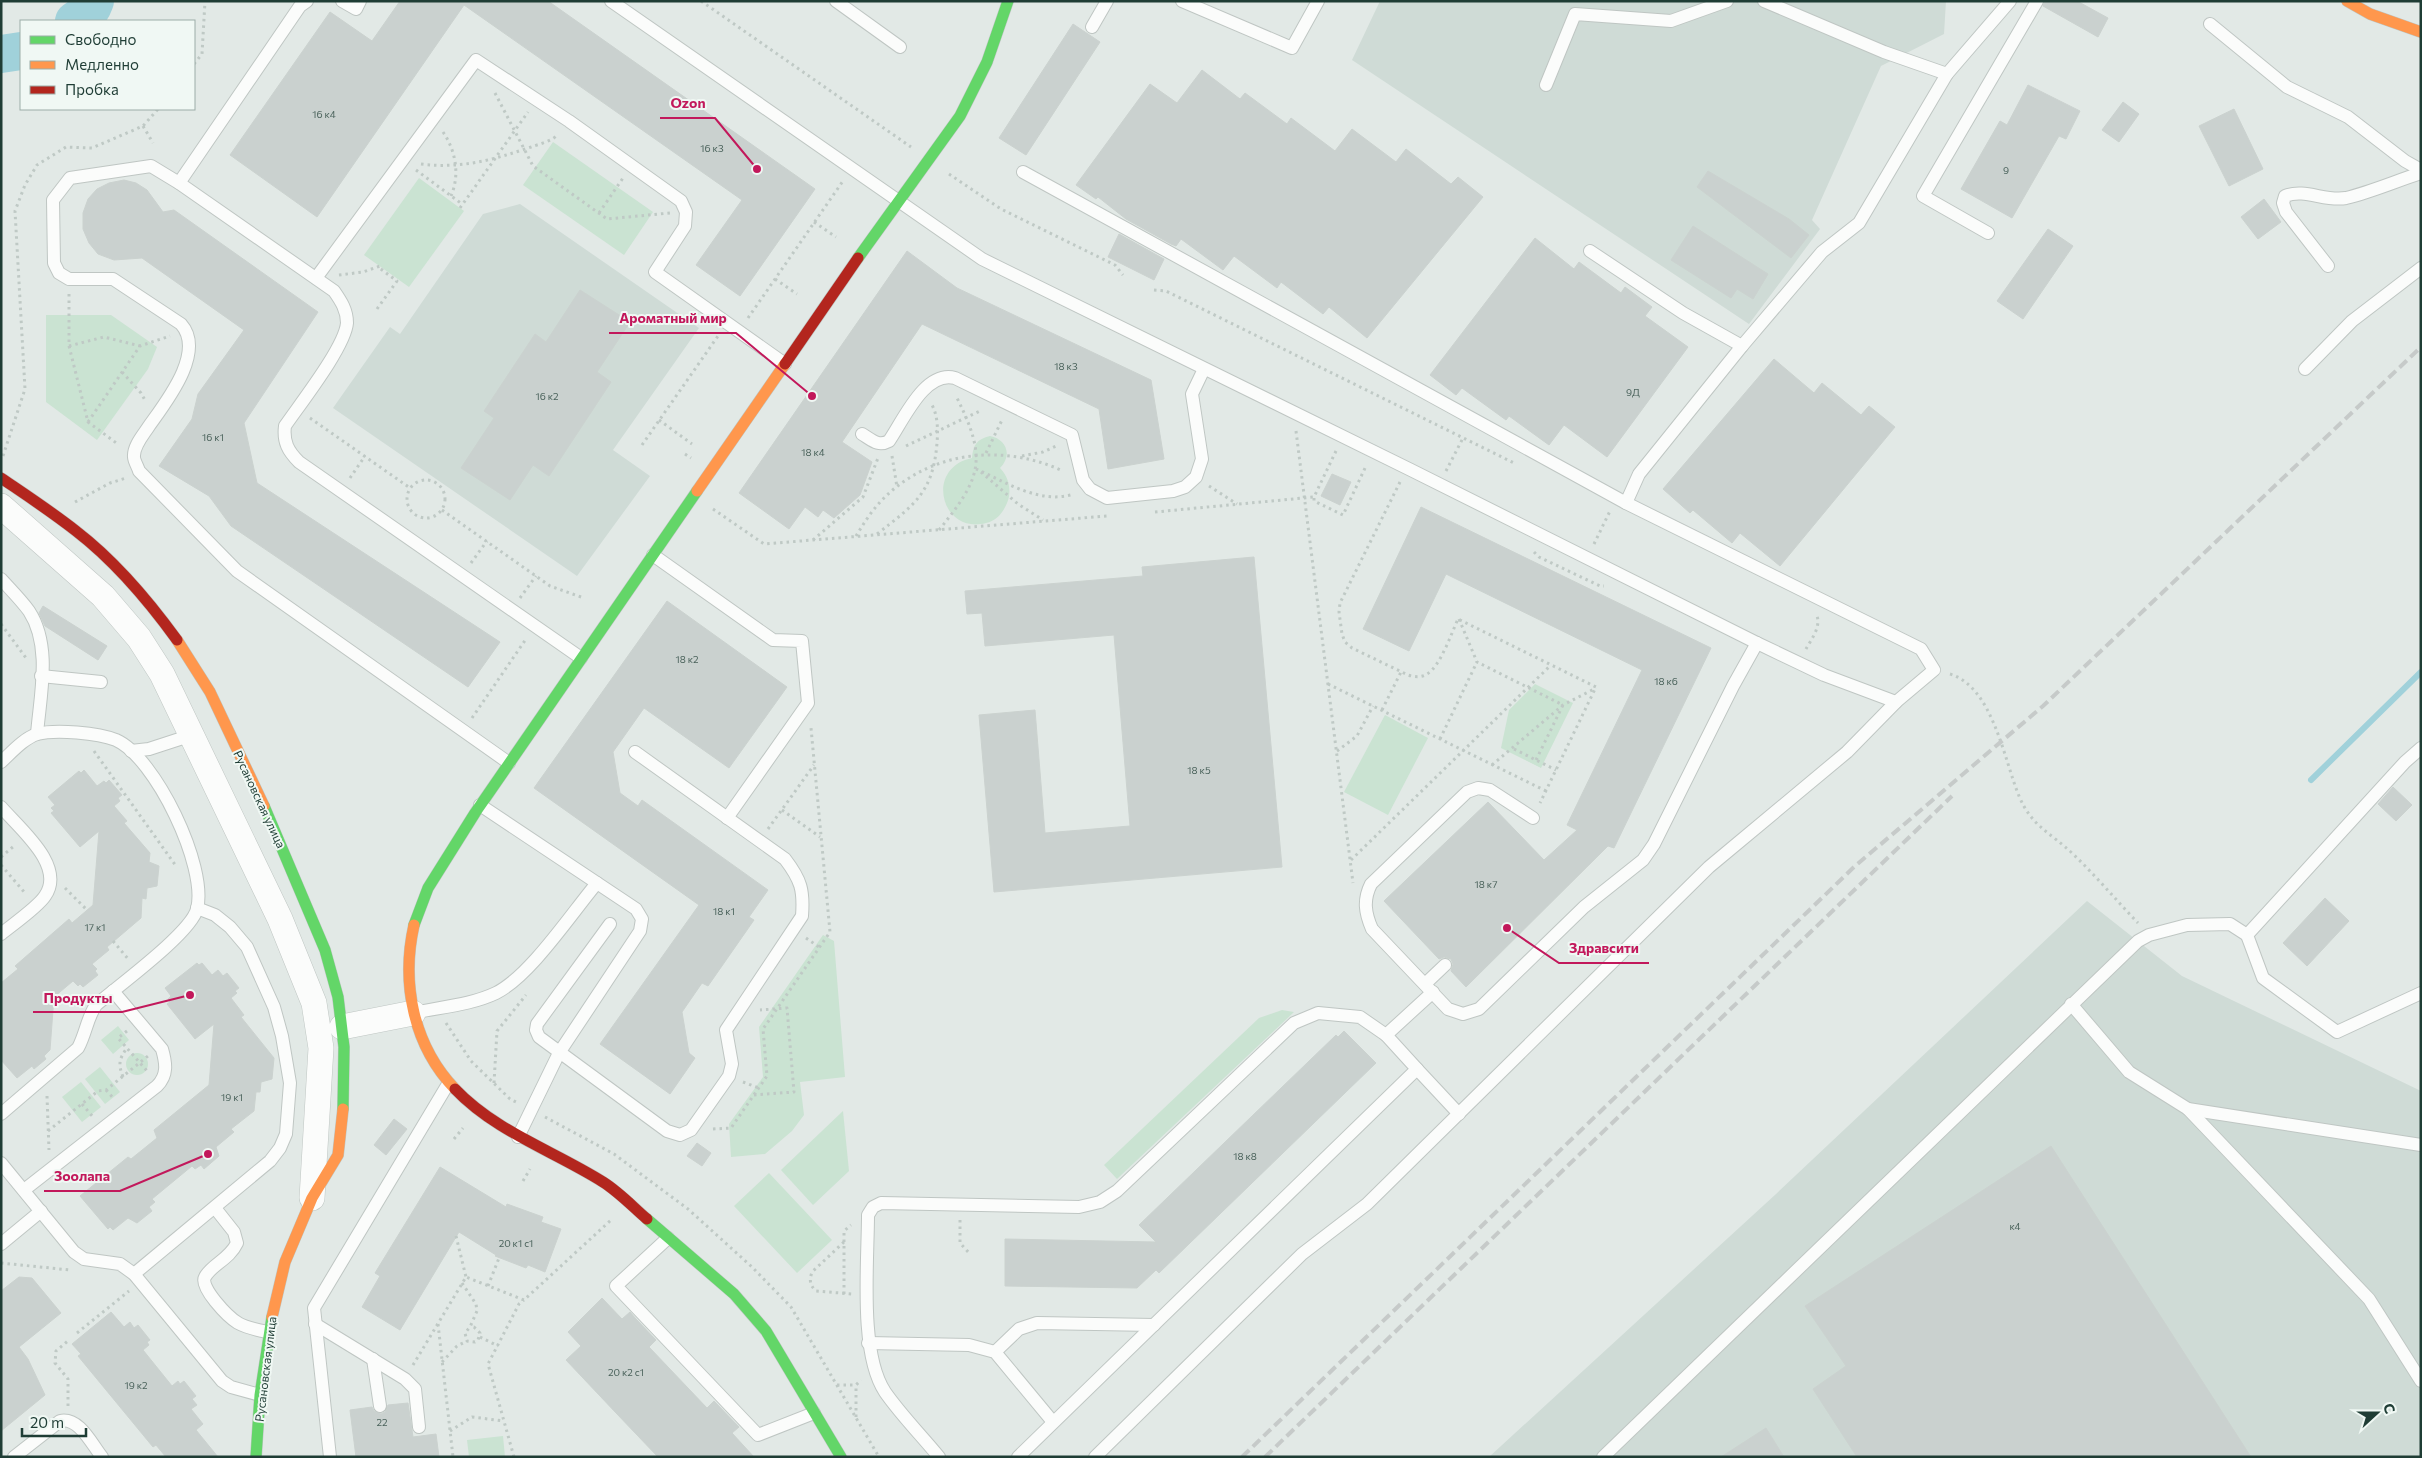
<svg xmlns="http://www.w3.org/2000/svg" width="2422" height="1458" viewBox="0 0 2422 1458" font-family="Commissioner,sans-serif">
	<rect width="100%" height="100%" fill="#e2e9e6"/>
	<g fill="#cfdbd6">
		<path d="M1380,1H1946L1944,34L1881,66L1812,220L1820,229L1749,324L1352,60Z"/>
		<path d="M520,204L699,328L613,450L650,476L577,576L333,408L390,327L400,334L483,214Z"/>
		<path d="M2087,901L2182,976L2421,1091V1457H1489L1776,1194Z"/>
	</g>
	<g fill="#cae3d2">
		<path d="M553,142L653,212L624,255L523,185Z"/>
		<path d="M419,178L464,211L409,287L364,255Z"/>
		<path d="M46,315H111L157,347L148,369L97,440L46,402Z"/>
		<path d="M990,436C1006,439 1013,455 1000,468C1009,477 1012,491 1007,503C1003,513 996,521 986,523C941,535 924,468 972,458C973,445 977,439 990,436Z"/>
		<path d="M1535,684L1573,703L1541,768L1501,748L1509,710Z"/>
		<path d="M1385,715L1428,738L1388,815L1344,792Z"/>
		<path d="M823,935L834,941L845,1077L800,1082L804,1115L792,1131L765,1154L731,1157L729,1124L763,1077L759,1027Z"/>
		<path d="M1282,1010L1294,1012L1117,1179L1104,1165L1259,1018Z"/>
		<path d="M118,1026L129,1040L113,1054L101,1040Z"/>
		<circle cx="137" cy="1064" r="11"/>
		<path d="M100,1067L120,1092L105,1104L85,1079Z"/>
		<path d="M81,1082L101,1107L82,1122L62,1097Z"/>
		<path d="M843,1111L849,1171L813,1205L781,1170Z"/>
		<path d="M769,1173L832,1240L797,1273L734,1206Z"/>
		<path d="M503,1436L505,1457H469L467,1440Z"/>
	</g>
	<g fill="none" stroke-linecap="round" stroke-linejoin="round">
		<path stroke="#a0d1da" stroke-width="6" d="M2311,780L2421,672"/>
		<g stroke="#a0d1da" stroke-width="38">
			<path d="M74,21L92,8L95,1"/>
			<path d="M1,54L21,51"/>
		</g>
	</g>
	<g fill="#cad1cf" stroke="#cbd2cf">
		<path d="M400,1H548L815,189L740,296L696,265L742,200L464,5L317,217L230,155L330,12L372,41Z"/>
		<path d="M2045,1H2077L2108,18L2098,37L2043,6Z"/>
		<path d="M1073,24L1100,42L1026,155L999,138Z"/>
		<path d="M1202,70L1240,99L1245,93L1287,124L1291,118L1335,151L1352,129L1396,162L1406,149L1451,184L1458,177L1483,197L1367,338L1329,307L1323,314L1281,282L1277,288L1234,256L1223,270L1181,239L1176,246L1171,244L1126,219L1098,197L1096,199L1076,185L1150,84L1177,103Z"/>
		<path d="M2028,85L2080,111L2066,139L2059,136L2012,218L1961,189L2000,121L2007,125Z"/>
		<path d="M2123,102L2139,114L2119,142L2102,130Z"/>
		<path d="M2234,109L2263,169L2229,186L2199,126Z"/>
		<path d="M1708,171L1789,219L1809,235L1791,258L1697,187Z"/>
		<path d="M124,180L136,183L147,190L163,212L174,210L318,312L244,423L257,483L500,642L468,687L231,526L209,496L159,466L192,419L198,394L244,330L142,258L114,260L98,254L89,243L83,229V213L88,199L97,189L109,183Z"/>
		<path d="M2264,199L2281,222L2258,239L2241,217Z"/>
		<path d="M1693,226L1768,274L1753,299L1737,289L1731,298L1671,260Z"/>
		<path d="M2048,229L2073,246L2023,319L1997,301Z"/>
		<path d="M1119,234L1164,259L1154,280L1108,257Z"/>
		<path d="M1535,238L1574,269L1579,262L1621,293L1625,287L1652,307L1645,316L1688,347L1607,457L1564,425L1549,445L1509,416L1506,420L1462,388L1456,395L1430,375Z"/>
		<path d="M907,251L957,288L1151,380L1164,459L1108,469L1099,409L922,324L842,442L872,462L860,495L834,518L823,510L818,517L805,507L789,529L739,493Z"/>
		<path d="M580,290L630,322L597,372L611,382L549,476L533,465L510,500L461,468L494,418L484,411L535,334L546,342Z"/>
		<path d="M1774,359L1814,393L1822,383L1861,415L1869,406L1895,427L1780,566L1740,533L1732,543L1693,510L1690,513L1663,489Z"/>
		<path d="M1332,474L1351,482L1340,505L1321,496Z"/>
		<path d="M1421,507L1711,648L1614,848L1608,846L1466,987L1451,971L1453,964L1451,959L1444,957L1439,959L1384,901L1488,802L1544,860L1577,830L1567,825L1642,670L1446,574L1409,651L1363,629Z"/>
		<path d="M1254,557L1282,867L994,892L979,715L1035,710L1045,833L1130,826L1114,635L985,646L982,613L967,614L965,591L1143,576L1142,567Z"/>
		<path d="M667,601L787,687L729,768L644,708L613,752L620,793L638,806L642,800L768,890L749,917L754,920L708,986L702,983L682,1012L689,1053L695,1058L670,1094L600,1044L699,905L534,788Z"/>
		<path d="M43,606L107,646L98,660L45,626L39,613Z"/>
		<path d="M84,770L97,786L104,781L106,783L109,780L122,795L118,798L120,801L114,806L127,821L124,823L150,853L149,862L159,866L157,886L147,888L146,899L142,898L141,918L107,947L109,950L92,964L97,969L95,971L98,975L83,987L80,984L78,986L73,981L54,997L50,1050L44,1056L46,1059L34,1069L32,1066L17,1078L1,1060V983L18,969L15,966L69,919L72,923L93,905L99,831L80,847L51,813L54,811L51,808L55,805L48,797L79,771L81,773Z"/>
		<path d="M2393,787L2412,805L2396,821L2378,804Z"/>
		<path d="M2325,898L2349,921L2307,966L2283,943Z"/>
		<path d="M197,963L199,965L202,963L212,975L218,970L223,976L227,973L239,988L235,991L237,993L231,998L244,1015L241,1017L274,1058L272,1079L261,1082L260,1092H256L254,1111L231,1129L234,1132L216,1147L219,1156L204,1169L201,1165L195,1169L192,1166L152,1199L155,1202L149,1207L152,1211L137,1223L128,1218L113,1230L110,1227L108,1229L80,1196L128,1157L131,1159L157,1138L154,1130L209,1085L214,1024L195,1039L167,1004L170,1002L168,999L171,996L165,988Z"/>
		<path d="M1344,1031L1376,1063L1159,1273L1156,1270L1137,1288L1005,1286V1239L1156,1242L1139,1225L1336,1035L1338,1037Z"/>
		<path d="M394,1119L407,1129L386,1155L374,1145Z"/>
		<path d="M697,1143L711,1153L702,1166L687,1156Z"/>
		<path d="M2051,1146L2251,1457H1857L1813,1389L1846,1366L1805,1306Z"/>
		<path d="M440,1167L506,1207L507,1204L543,1217L541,1222L561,1229L545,1272L528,1265L526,1268L495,1256L496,1255L459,1232L400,1330L362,1307L380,1276L375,1273Z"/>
		<path d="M19,1277L32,1278L61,1313L19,1347L28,1359L45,1395L1,1431V1291Z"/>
		<path d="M602,1298L622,1319L630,1312L636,1319L656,1340L649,1347L707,1408L714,1401L739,1427L732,1433L754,1457H658L617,1414L566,1360L581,1346L568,1332Z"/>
		<path d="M111,1312L124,1327L130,1322L134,1328L138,1325L150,1340L147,1342L149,1345L143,1350L172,1386L178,1381L180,1384L184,1381L196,1396L192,1399L197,1405L191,1409L203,1424L196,1430L218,1457H166L156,1445L153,1447L78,1356L81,1354L72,1344Z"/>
		<path d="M408,1403L413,1437L436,1434L439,1457H356L350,1410L372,1407L374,1411L381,1414L385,1412L388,1405Z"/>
		<path d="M1766,1428L1784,1457H1721Z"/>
	</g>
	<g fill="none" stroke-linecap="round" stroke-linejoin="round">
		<defs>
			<g id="lane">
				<path d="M342,1L356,9L360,1"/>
				<path d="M611,1L982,259L1411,470L1757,643L1824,675L1896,702"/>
				<path d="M836,1L900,47"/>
				<path d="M1182,1L1292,48L1318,1"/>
				<path d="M1764,1L1884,52L1947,74"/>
				<path d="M2210,24L2287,87L2348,117L2405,161L2421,170"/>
				<path d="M1092,27L1107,1"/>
				<path d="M1546,85L1575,14L1671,21L1727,1"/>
				<path d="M1023,172L1626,503L1921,649L1934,670L1896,702L1847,752L1709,867L1367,1204L1302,1254L1095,1457"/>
				<path d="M179,183L300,6L307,1"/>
				<path d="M1988,233L1923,196L2037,1"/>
				<path d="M1590,251L1683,313L1742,346"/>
				<path d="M2328,266L2286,212L2283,203L2285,196C2305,188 2325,202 2346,198C2371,192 2396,181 2421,173"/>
				<path d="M316,278L476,60L569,121L681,201L686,212L685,226L655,272L785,364"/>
				<path d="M2305,369L2352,321L2421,268"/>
				<path d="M862,434C872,440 878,447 889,441C904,419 925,370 955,378L1072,435L1083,480L1090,489L1107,498L1173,491L1185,487L1196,477L1202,459L1192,394L1204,369"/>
				<path d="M1626,503L1639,474L1742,346L1822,252L1859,223L1947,74L2010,1"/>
				<path d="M653,555L773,640L802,641L808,703L727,818"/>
				<path d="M1,579C10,589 21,600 29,611C52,646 40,696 37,734"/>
				<path d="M41,676L101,682"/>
				<path d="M2421,748L2405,762L2247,935L2263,978L2337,1032L2421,993"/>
				<path d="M131,751L149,749L192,735"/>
				<path d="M1,762C12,752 23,739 37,734C56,729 98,733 116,740C155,757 208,867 197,909C191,933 118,986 96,1005C87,1018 86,1033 78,1048L1,1114"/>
				<path d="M509,763L237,571L139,471C138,467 134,461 134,457C133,446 144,434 149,426C166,402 206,352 181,324L113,279H69L59,273L54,263L53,200L70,178L151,166L179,183L334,291C341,301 347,310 347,323C345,347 300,404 285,426C283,442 288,451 299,462L581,658"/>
				<path d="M1,807C20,829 66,866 45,896C38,907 12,925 1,934"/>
				<path d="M1533,818L1490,790L1478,788L1467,792L1371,884C1363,900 1365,913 1372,929L1448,1009L1463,1014L1479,1009L1584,907L1643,860L1654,844L1733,686L1757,643"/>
				<path d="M610,924L537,1024L536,1030L539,1037L667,1131L680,1135L691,1130L729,1076L732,1064L726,1030L802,916C804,890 801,880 785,859L635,752"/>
				<path d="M1425,984L1445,965"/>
				<path d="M2071,1004L2129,1072L2188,1109L2421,1145"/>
				<path d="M413,1013C440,1007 471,1005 496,993C530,976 571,914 597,883L480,805"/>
				<path d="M1417,1069L1459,1114"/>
				<path d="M2188,1109L2369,1299L2421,1381"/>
				<path d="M518,1137L559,1053L640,931L642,919L636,909L597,883"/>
				<path d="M1,1163L74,1252L84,1259L120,1264L134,1274L222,1381L231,1387L260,1395"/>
				<path d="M24,1190L157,1086C168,1075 166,1063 162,1049L113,991"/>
				<path d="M215,1208L234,1232L237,1243C229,1260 212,1264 205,1277C199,1287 228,1317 238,1323C247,1328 257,1330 268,1332"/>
				<path d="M668,1238L616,1286L758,1435L814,1413"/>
				<path d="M1,1244L41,1211"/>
				<path d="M134,1274L270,1161L280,1148L286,1134L290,1083L282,1036L274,1007L247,947L230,927L215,915L197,908"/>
				<path d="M315,1324L405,1379L415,1389L419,1427"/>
				<path d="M868,1343L969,1345L995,1352L1053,1422"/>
				<path d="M995,1352L1019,1329L1037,1323L1154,1325"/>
				<path d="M373,1359L380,1406"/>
				<path d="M14,1457L60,1421C79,1417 91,1443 102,1457"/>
				<path d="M330,1457L314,1308L448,1084"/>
				<path d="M939,1457C921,1435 901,1415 885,1392C859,1353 868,1262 868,1215L873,1207L881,1203L1079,1207L1100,1202L1117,1191L1294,1023L1318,1013L1360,1017L1386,1035"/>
				<path d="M1018,1457L1417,1069L1386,1035L1433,992"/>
				<path d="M1603,1457L2138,941L2149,935L2187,925L2230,924L2247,935"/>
			</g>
			<g id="street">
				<path d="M1,506L103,596L139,638L162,674L280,919L314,1003L321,1048L312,1198"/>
				<path d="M342,1027L413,1013"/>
			</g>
			<g id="fast">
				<path d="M858,258L960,116L987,62L1008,1"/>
				<path d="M264,806L325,950L338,997L344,1047L343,1109"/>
				<path d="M414,925L428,888L475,813L697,491"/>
				<path d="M647,1219L734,1294L766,1331L841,1457"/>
				<path d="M256,1457L260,1395L272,1317"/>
			</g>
			<g id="slow">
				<path d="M2347,1L2370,14L2421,32"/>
				<path d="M697,491L785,364"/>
				<path d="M177,640L210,692L264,806"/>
				<path d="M414,925C401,983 413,1045 455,1089"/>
				<path d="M272,1317L285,1262L312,1198L338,1155L343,1109"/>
			</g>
			<g id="jam">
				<path d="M785,364L858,258"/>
				<path d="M1,478C26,495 52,512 76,531C115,561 148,600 177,640"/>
				<path d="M455,1089C496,1132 554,1151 603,1182C619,1192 633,1207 647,1219"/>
			</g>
		</defs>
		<use href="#lane" stroke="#bfc6c3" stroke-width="14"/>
		<use href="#street" stroke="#bfc6c3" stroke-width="26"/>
		<use href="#fast" stroke="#bec6c3" stroke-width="12"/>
		<use href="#slow" stroke="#bec6c3" stroke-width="12"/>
		<use href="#jam" stroke="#bec6c3" stroke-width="12"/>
		<g stroke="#bfc9c5" stroke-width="3" stroke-dasharray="2.5 4" stroke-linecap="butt">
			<path d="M701,1L911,147"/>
			<path d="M194,64L202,54L205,1"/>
			<path d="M495,93L533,166L607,219L670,213"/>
			<path d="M143,126L153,143"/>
			<path d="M443,132C456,151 460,175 451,196"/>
			<path d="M421,164C461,169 493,160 531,147C539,144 553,141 558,134"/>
			<path d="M416,170L462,204"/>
			<path d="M949,174L1001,209L1115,265L1123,275"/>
			<path d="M460,208L528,112"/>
			<path d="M599,213L623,178"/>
			<path d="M814,222L836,237"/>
			<path d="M339,275L363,272L380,266"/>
			<path d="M775,279L797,294"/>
			<path d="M1154,290L1166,291L1516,464"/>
			<path d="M69,294V346L88,422L119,445"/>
			<path d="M377,309L397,281L378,267"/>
			<path d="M748,318L843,181"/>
			<path d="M69,346L104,337L140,346"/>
			<path d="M122,372L141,393L146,402"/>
			<path d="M310,418L410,488"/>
			<path d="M659,420L692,444"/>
			<path d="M88,422L140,346L170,336"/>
			<path d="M1296,431L1353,883"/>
			<path d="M642,445L718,336"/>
			<path d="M906,446L982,410"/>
			<path d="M1336,451L1314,497V501L1343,515L1366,466"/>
			<path d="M986,453L1003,418"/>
			<path d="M685,454L691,458"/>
			<path d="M3,456L25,389L15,211L25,185L37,165L66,147L92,148L143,126L158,109"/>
			<path d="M892,456L897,487"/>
			<path d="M1022,456L1043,452L1056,446"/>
			<path d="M976,469C1006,482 1040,505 1074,494"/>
			<path d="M1446,471L1463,438"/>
			<path d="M981,472L1018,504L1043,520"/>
			<path d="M350,478L365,456"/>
			<circle cx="426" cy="499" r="19"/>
			<path d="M1400,482L1340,603L1339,612L1342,634L1345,642L1352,648L1408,675C1414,677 1421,678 1427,674C1440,667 1452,632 1458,619L1596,687L1540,803"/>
			<path d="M1209,486L1237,504"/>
			<path d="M75,502L110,483L126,478"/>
			<path d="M713,509L764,544L1107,516"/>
			<path d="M442,510L550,586L584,598"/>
			<path d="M1155,512L1314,497"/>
			<path d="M939,530C981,478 988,460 957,398"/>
			<path d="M877,534C914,505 933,493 937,443C938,431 938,416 932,405"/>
			<path d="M856,536C864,523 872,510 883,499C930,451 1003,443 1063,471"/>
			<path d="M813,540L863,497L878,458"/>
			<path d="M1594,544L1610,511"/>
			<path d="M1534,552L1539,557L1600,586H1604"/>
			<path d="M471,563L487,541"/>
			<path d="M520,598L536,576"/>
			<path d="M1459,619L1477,662L1563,705L1536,760"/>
			<path d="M1,624L26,658"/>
			<path d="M1806,649C1811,640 1821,627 1817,616"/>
			<path d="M1950,674C1993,687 2004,760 2019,796C2032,827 2050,832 2073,854C2096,876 2116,900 2138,923"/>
			<path d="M1328,684L1546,791"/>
			<path d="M1382,710L1401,672"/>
			<path d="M472,718L526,639"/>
			<path d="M1440,739L1477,662"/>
			<path d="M1514,749L1556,770"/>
			<path d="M94,751L176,866"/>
			<path d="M1337,751L1357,736L1373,706"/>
			<path d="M1492,765L1563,705L1596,688"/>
			<path d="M782,810L820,837"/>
			<path d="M768,829L814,765"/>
			<path d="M1,857L14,846"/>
			<path d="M1351,860L1551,665"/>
			<path d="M1,865L25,893"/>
			<path d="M65,888L87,910"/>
			<path d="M806,938L819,947"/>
			<path d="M113,941L129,960"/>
			<path d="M446,1023L471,1061L510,1099L518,1103"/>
			<path d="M127,1031L118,1038L148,1072"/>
			<path d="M123,1077C118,1064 119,1059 127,1048"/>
			<path d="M743,1082L759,1088"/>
			<path d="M494,1083L497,1031L526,995"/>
			<path d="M106,1090L114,1099"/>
			<path d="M754,1095L794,1092L787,1008L760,1010"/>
			<path d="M47,1096L49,1150"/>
			<path d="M82,1104L93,1117"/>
			<path d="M545,1117L614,1154L688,1209L752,1267L791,1307L879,1457"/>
			<path d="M713,1129L731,1128L767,1076L763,1029L830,932L811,728"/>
			<path d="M48,1131L98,1091L106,1090L148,1056"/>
			<path d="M454,1139L463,1128"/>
			<path d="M523,1181L530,1169"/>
			<path d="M960,1220V1243L970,1254"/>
			<path d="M456,1236L466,1277"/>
			<path d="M844,1242L812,1272C809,1281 810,1285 816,1291L852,1294"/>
			<path d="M1,1263L70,1270"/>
			<path d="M462,1283L476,1304L477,1311L470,1327L465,1333L467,1341L475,1342L478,1340L480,1333L474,1327H470"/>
			<path d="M488,1286L499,1258"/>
			<path d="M844,1294V1231L851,1225"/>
			<path d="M438,1324L453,1457"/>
			<path d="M77,1333L129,1291"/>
			<path d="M480,1337L498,1346"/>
			<path d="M442,1362L457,1346L467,1341"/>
			<path d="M413,1365L466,1277L524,1300L611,1220"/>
			<path d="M837,1385H856"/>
			<path d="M68,1406V1379L55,1363L56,1351L69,1340"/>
			<path d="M856,1417V1385L861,1380"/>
			<path d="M450,1431L472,1417L504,1421"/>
			<path d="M514,1457L488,1364L519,1304L524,1300"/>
		</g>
		<use href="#lane" stroke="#fbfcfb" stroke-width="12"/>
		<use href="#street" stroke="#fbfcfb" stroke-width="25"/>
		<use href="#fast" stroke="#63d668" stroke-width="11"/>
		<use href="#slow" stroke="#ff974d" stroke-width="11"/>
		<use href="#jam" stroke="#b3261e" stroke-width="11"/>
		<g stroke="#c6cac9" stroke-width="4" stroke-dasharray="10 5" stroke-linecap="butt">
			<path d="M1242,1457L1854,867L2043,706L2421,347"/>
			<path d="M1265,1457L1952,796"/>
		</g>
	</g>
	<g text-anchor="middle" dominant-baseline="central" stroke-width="4" stroke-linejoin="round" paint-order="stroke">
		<g font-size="10" fill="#4b635c">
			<text x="324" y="114">16 к4</text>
			<text x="712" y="148">16 к3</text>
			<text x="2006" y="170">9</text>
			<text x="1066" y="366">18 к3</text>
			<text x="1633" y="392">9Д</text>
			<text x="547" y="396">16 к2</text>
			<text x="213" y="437">16 к1</text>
			<text x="813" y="452">18 к4</text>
			<text x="687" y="659">18 к2</text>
			<text x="1666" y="681">18 к6</text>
			<text x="1199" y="770">18 к5</text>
			<text x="1486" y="884">18 к7</text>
			<text x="724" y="911">18 к1</text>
			<text x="95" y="927">17 к1</text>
			<text x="232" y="1097">19 к1</text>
			<text x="1245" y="1156">18 к8</text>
			<text x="2015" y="1226">к4</text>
			<text x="516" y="1243">20 к1 с1</text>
			<text x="626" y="1372">20 к2 с1</text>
			<text x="136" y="1385">19 к2</text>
			<text x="382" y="1422">22</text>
		</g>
		<g font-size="12" fill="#1f3d35" stroke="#f0f8f4">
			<text transform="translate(260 799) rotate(65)">Русановская улица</text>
			<text transform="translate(265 1369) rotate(-83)">Русановская улица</text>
		</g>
	</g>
	<path fill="none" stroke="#c2185b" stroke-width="2" d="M757 169L715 118H660M812 396L736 333H609M1507 928L1559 963H1649M190 995L122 1012H33M208 1154L120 1191H44"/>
	<g fill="#c2185b" stroke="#f0f8f4" stroke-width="2">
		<circle cx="757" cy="169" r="5"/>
		<circle cx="812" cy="396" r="5"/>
		<circle cx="1507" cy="928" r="5"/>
		<circle cx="190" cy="995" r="5"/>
		<circle cx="208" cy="1154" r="5"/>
	</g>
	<g font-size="14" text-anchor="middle" font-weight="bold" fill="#c2185b" stroke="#f0f8f4" stroke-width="4" stroke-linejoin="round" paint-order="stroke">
		<text x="688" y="108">Ozon</text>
		<text x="673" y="323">Ароматный мир</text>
		<text x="1604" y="953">Здравсити</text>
		<text x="78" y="1003">Продукты</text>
		<text x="82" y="1181">Зоолапа</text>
	</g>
	<rect width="2422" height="1458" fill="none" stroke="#1f3d35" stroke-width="5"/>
	<rect x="20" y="20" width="175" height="90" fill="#f0f8f4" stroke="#9cada8"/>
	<rect x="30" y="36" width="25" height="8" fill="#63d668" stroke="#9cada8"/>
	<text x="65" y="45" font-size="15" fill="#1f3d35">Свободно</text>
	<rect x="30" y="61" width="25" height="8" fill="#ff974d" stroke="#9cada8"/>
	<text x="65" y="70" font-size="15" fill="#1f3d35">Медленно</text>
	<rect x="30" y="86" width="25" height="8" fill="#b3261e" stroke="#9cada8"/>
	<text x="65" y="95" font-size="15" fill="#1f3d35">Пробка</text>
	<g transform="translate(2377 1413) rotate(69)" stroke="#f0f8f4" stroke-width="4" paint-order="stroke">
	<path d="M0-4L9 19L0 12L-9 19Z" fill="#1f3d35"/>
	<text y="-8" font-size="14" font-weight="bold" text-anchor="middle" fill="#1f3d35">С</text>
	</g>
	<path d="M22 1428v8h64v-8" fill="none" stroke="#1f3d35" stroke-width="2.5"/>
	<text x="30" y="1428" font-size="15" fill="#1f3d35" stroke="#f0f8f4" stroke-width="4" paint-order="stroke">20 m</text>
</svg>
